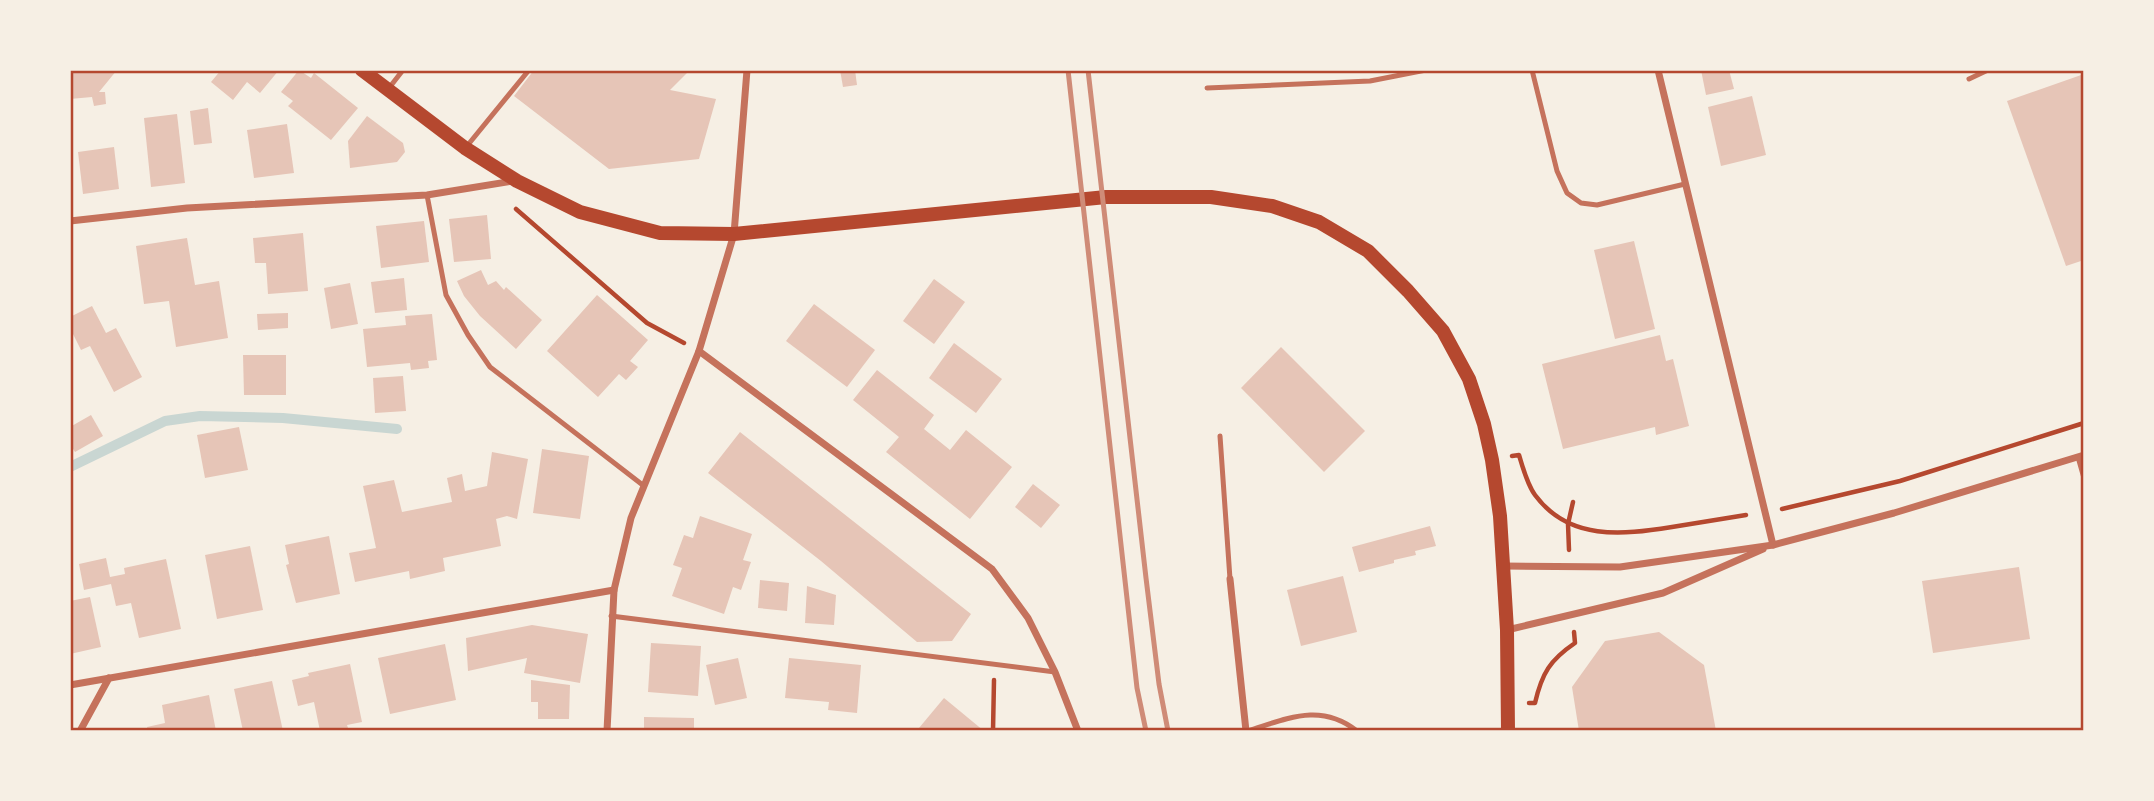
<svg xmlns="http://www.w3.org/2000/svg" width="2154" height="801" viewBox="0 0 2154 801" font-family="'Source Serif 4',serif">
	<rect width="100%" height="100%" fill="#f6efe4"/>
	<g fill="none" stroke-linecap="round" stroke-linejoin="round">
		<path stroke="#c9d6d2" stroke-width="10" d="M70,467L165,421L200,416L283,418L397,429"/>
	</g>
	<g fill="#e6c5b7">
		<path d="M70,70H117L99,92H105L106,104L94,106L92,97L70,99Z"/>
		<path d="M221,70H279L260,93L247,82L233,100L211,82Z"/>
		<path d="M299,70L311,78L314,73L358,108L331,140L288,106L293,101L281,92Z"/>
		<path d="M534,70H690L670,90L716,99L699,159L609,169L514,96Z"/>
		<path d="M840,70H855L857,85L843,87Z"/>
		<path d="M1701,70H1729L1734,89L1706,95Z"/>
		<path d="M2084,74V260L2066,266L2007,101Z"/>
		<path d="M1752,96L1766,155L1721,166L1708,107Z"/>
		<path d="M208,108L212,143L194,145L190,111Z"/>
		<path d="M177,114L185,183L151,187L144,118Z"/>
		<path d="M367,116L403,143L405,152L397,162L350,168L348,141Z"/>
		<path d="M287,124L294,173L254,178L247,130Z"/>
		<path d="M114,147L119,189L83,194L78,152Z"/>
		<path d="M487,215L491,259L454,262L449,219Z"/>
		<path d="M424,221L429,262L381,268L376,226Z"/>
		<path d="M303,233L308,291L268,294L266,263H255L253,238Z"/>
		<path d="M187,238L195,285L219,281L228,338L176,347L169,301L144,304L136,246Z"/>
		<path d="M1634,241L1655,329L1615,339L1594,250Z"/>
		<path d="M481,270L488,285L496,281L504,290L506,287L542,320L516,349L480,316L464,296L457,281Z"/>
		<path d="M404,278L407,310L375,313L371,282Z"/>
		<path d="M934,279L965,302L934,344L903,321Z"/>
		<path d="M350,283L358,324L331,329L324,288Z"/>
		<path d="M597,295L648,340L630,361L638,367L626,380L619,374L598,397L547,351Z"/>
		<path d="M814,304L875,350L847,387L786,341Z"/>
		<path d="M92,306L106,333L116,328L142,377L114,392L90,346L81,350L70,328V317Z"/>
		<path d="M288,313V328L258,330L257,314Z"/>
		<path d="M432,314L437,360L428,361L429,368L411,370L410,363L367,367L363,329L406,325L405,316Z"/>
		<path d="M1660,335L1666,361L1673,359L1689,426L1656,435L1655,427L1563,449L1542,364Z"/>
		<path d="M954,343L1002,379L976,413L929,378Z"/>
		<path d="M1281,347L1365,431L1324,472L1241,388Z"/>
		<path d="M243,355H286V395H244Z"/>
		<path d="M877,370L934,415L924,429L950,450L966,430L1012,467L970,519L886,452L899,437L853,400Z"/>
		<path d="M403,376L406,411L375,413L373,378Z"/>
		<path d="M91,415L103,436L75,452L70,444V427Z"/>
		<path d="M239,427L248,470L205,478L197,435Z"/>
		<path d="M740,432L971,614L952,641L917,642L821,561L708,473Z"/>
		<path d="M542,449L589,456L580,519L533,513Z"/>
		<path d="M492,452L528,459L517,519L507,516L496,519L501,546L443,558L445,571L410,579L409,571L355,582L349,553L376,548L363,486L394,480L402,512L452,502L447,478L462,474L465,491L487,486Z"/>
		<path d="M1033,484L1060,505L1041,528L1015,507Z"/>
		<path d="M700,516L752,534L743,560L751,562L741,590L733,587L724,614L672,596L682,568L673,565L684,535L693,538Z"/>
		<path d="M1430,526L1436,546L1415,551L1416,555L1394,560V563L1359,572L1352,547Z"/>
		<path d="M329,536L340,594L296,603L286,565L289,564L285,545Z"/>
		<path d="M250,546L263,610L217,619L205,555Z"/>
		<path d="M106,558L110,577L125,574L124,568L166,559L181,629L139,638L131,603L116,606L111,584L84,590L79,564Z"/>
		<path d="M2019,567L2030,639L1933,653L1922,581Z"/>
		<path d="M1343,576L1357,632L1301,646L1287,590Z"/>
		<path d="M760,580L789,583L787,611L758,608Z"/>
		<path d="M807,586L836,595L834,625L805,623Z"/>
		<path d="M90,597L101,647L70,654V601Z"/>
		<path d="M532,625L588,634L580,683L524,673L527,658L468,671L466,638Z"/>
		<path d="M1659,632L1704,665L1716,731H1579L1572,687L1605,641Z"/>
		<path d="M651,643L701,646L698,696L648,692Z"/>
		<path d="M445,644L456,700L390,714L378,658Z"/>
		<path d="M738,658L747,698L715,705L706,665Z"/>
		<path d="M789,658L861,665L857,713L828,710L829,702L785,698Z"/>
		<path d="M350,664L362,722L347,725L349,731H320L314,702L298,706L292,680L309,676L308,673Z"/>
		<path d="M531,680L570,685L569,719H538V702H531Z"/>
		<path d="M272,681L283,731H243L234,689Z"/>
		<path d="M209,695L216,731H148L147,727L165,723L162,705Z"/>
		<path d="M944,698L984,731H923L919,728Z"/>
		<path d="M644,717L694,718V731H644Z"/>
	</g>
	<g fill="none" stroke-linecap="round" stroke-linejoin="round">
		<g stroke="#b5482f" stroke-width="4.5">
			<path d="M516,209L647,323L684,343"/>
			<path d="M1512,456L1519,455C1523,468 1527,484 1535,495C1569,541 1622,535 1672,527C1697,523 1721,519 1746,515"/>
			<path d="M1782,509L1900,481L2084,423"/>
			<path d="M1569,550L1568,524L1573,502"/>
			<path d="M1529,703H1535C1542,673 1550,660 1575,643L1574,632"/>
			<path d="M993,731L994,680"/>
		</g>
		<g stroke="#c5725c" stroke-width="5">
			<path d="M1532,70L1557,171L1567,193L1581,203L1597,205L1685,184"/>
			<path d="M1969,79L1988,70"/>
			<path d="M389,88L403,70"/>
			<path d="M1207,88L1370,81L1426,70"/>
			<path d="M467,146L529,70"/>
			<path d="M427,195L446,295L468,335L490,367L644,486"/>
			<path d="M1220,436L1230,579"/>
			<path d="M2078,457L2084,478"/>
			<path d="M611,616L1055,672"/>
			<path d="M1247,731C1287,719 1320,702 1357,731"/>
		</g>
		<g stroke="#c5725c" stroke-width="7">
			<path d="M1658,70L1773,545"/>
			<path d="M70,221L187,208L427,195L513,181"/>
			<path d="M699,351L992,569L1028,618L1055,672L1078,731"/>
			<path d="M1504,566L1620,567L1773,545L1894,513L2084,455"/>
			<path d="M1230,579L1246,731"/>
			<path d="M1507,630L1663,593L1763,549"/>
			<path d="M70,685L614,590"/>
			<path d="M80,731L109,678"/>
			<path d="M607,731L614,590L631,518L699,351L734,234L747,70"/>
		</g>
		<path stroke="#b5482f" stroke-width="14" d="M362,70L465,148L517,181L580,212L660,233L734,234L1106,197H1211L1272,206L1319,222L1368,251L1408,291L1443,331L1469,379L1484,424L1492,460L1500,516L1507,630L1508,731"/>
		<g stroke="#cf8b77" stroke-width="5">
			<path d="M1068,70L1137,688L1146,731"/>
			<path d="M1088,70L1146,578L1159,684L1168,731"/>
		</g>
	</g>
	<rect width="2154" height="801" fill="none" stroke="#f6efe4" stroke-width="144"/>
	<rect x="72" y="72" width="2010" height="657" fill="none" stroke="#b5482f" stroke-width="2.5"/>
</svg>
